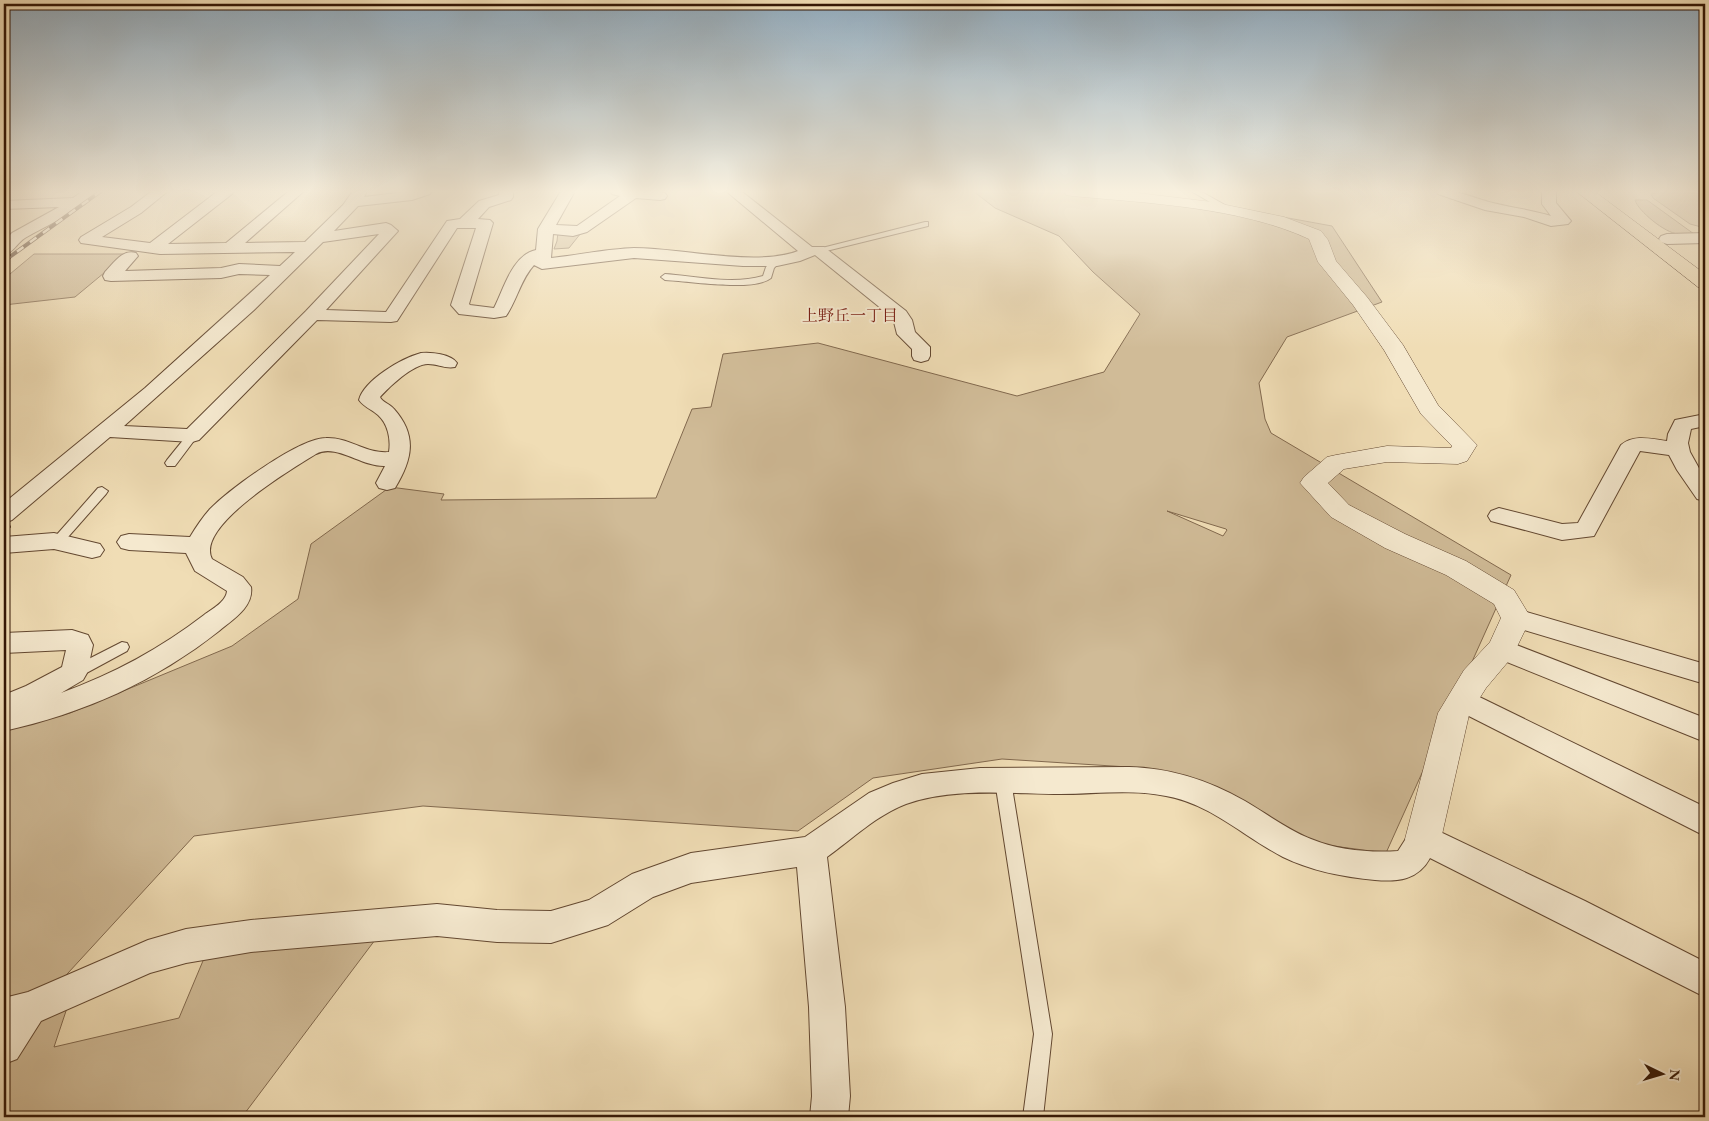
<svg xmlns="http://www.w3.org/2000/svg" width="1709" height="1121" viewBox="0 0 1709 1121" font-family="'EB Garamond','Noto Serif JP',serif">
	<rect width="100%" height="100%" fill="#f0ddb5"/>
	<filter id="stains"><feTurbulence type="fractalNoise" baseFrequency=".004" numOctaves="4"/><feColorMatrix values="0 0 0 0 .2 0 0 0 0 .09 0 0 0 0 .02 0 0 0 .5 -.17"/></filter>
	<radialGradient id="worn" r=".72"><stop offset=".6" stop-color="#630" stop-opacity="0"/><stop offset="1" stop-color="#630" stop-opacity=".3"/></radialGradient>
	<g fill="#d0bb97" stroke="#82694e" fill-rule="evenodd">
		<path d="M973,191H1108L1195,201L1332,226L1382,302L1287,337L1259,383L1265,419L1271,433L1511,575L1386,853L1310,843L1128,767L1002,759L873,778L798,831L423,806L194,836L57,985L4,1003V730L70,713L232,646L298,599L311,544L390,487L444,494L441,500L656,498L692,409L711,407L723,354L818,343L1017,396L1104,372L1140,314L1093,272L1059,236L995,208ZM1167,511L1226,529L1227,530L1223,536Z"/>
		<path d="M1663,192H1705V228L1690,224L1653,198L1651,194Z"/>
		<path d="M1635,200H1647L1694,234C1689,234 1683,235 1678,234C1665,233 1638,211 1635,200Z"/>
		<path d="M558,232L581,233L569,248L554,249L557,241Z"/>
		<path d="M34,254H125L122,258L75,297L4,305V279Z"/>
		<path d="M378,936L242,1117H4V1056L32,1023L67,1008L54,1047L179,1018L205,956Z"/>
	</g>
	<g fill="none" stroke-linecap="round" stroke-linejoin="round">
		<defs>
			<g id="service">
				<path d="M1191,191H1200L1234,210L1227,212Z"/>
				<path d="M925,222H928V226L818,253L814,250Z"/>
				<path d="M774,259L781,261L774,268L771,278C754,292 688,281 665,280L661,277L665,274C696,276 732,285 763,276L766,267Z"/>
				<path d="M192,433L196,434L197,436L196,438L175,466H167L165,463L167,460L188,434Z"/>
				<path d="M102,487L108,491L106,494L61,545H53L51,542L53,539L98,488Z"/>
				<path d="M4,522L8,523L10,527L4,531Z"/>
				<path d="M122,642L127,643L129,647L127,651L79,677L74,679L69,677L67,673L69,669Z"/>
				<path d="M1003,774L1008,776L1011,781L1052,1034L1043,1117H1023L1034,1034L995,781L998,776Z"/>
			</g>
			<g id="minor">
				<path d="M83,191H99C87,208 45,226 25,238C17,243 13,253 4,255V241L12,233L59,207L4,209V201L73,198Z"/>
				<path d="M152,191H168L141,213L102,237L150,243L218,191H234L232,194L168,244L226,243L289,191H304L245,243L305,242L343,205L353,191H367L364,197L413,191H432L430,194L412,200L358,206L334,231L386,223L391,225L398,231L326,310L386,312L447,221L460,219L479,201L499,195V191H513V197L511,200L489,207L478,219L490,220L493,223L469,304L470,305L494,308C504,289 512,255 536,250L538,229L561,191H575L556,225L577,226L620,196L612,194L610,191H651L665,193L667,196L665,199L660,200L636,198L587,232L573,236L553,234L551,258C578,255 607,249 634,248C680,248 757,267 798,251L726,191H741L812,247H824L906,311L912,320L915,332L930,347V356L928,360L921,362L914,360L912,356V349L897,334L893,318L815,255L800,261L777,266H743L634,258L542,269L534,265C521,279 517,300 506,316L494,318L459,314L451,305L476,228H457L397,321L391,322L317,320L199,440L192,442L110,437L12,520L4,523V503L145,388L270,275L239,274L221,278L111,281L105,280L103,276L105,272C114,263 122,249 136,253L138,256L125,271L221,268L239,264L280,266L295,252L160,254L81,243L79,240L81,237L131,207ZM379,234L306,311L187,429L124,426L254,310L323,242Z"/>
				<path d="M1436,191C1457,189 1473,198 1493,203C1513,208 1532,210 1551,216L1542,204V191H1556V203L1571,221L1568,224L1551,226L1524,217L1485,210L1438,194Z"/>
				<path d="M1705,233V243L1667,244L1661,242L1659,239L1661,236L1667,234Z"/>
				<path d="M421,353C431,352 451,354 457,363L455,367C445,369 438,364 428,364C413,364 389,387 380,397C382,402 390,404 394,409C418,436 412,460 395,488L387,490L379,488L376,483L385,466C361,467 336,443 316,454C292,469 195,526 212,559L243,577L251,587C254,607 232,620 219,631C156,681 82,714 4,731V695L26,686L62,667L66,650L4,653V633L72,630L88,635L93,645L87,673L83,680L61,693C113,674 160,649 204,615C212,609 226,602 227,591L195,571L186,553L129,550L121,548L117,542L121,536L129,534L190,537C196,527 202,518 210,509C230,489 299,438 326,438C349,437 366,454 389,452C391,439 388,424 378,415C371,409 364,407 359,400C364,380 402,358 421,353Z"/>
				<path d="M1705,414V426L1691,429L1688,443L1690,452L1705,479V501L1697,499L1677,470L1669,455L1640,451L1594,536L1562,540L1491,521L1488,516L1491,511L1499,508L1562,524L1578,523L1621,445C1634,434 1651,439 1667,441L1668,434L1675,420Z"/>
				<path d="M54,533L100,544L104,550L100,556L92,558L54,549L4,553V537Z"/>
				<path d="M1516,609L1705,664V684L1507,625L1503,618L1507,611Z"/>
				<path d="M1501,639L1705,718V742L1492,656L1488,649L1492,642Z"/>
				<path d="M1463,689L1705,807V836L1453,708L1449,700L1453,692Z"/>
				<path d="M1129,767C1171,768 1208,780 1245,801C1267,814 1288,830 1311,839C1337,850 1371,853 1398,851L1412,829L1423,825L1434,829L1585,901L1705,962V997L1430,858C1418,880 1398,882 1375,880C1343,877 1312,871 1283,857C1244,837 1211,804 1166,796C1131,789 1095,794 1060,794C1010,794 954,787 906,804C877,815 852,839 827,857L845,1007L850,1096L848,1117H810L812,1096L809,1007L797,867L691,883L653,897L608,925L551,943L497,942L437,936L251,952L186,963L150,973L41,1021L17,1059L4,1064V998L28,992L148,940L186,929L251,920L437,904L497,910L551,911L589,900L632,874L691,853L805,837L869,793L893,783L922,774L980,768Z"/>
			</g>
			<path id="tertiary" d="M1064,191H1121L1212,202L1284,217L1321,231L1328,240L1336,261L1367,297L1403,345L1438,405L1477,445L1467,461L1458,464L1387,462L1344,469L1328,483L1349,505L1405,534L1466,561L1514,590L1531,618L1512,657L1486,688L1469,715L1441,839L1436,851L1423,855L1410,851L1405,839L1438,713L1464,670L1490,642L1501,618L1494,604L1446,575L1385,548L1331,517L1300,483L1304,477L1327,457L1336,455L1387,446L1451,448L1452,446L1421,414L1384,350L1353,305L1318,262L1309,239C1240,207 1147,203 1072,196L1066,195Z"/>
			<path id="primary" d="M1576,191H1594L1705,274V289L1698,287Z"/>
		</defs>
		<use href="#service" stroke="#634831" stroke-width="2"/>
		<use href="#minor" stroke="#634831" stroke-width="2"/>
		<use href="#tertiary" stroke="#634831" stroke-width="1"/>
		<use href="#primary" stroke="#341705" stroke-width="1"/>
		<use href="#service" fill="#f5e9cf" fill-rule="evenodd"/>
		<use href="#minor" fill="#f5e9cf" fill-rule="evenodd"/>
		<use href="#tertiary" fill="#f5e9cf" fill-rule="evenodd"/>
		<use href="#primary" fill="#f0ddb5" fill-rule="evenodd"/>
		<defs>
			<path id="rail" d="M4,261L101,191"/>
		</defs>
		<use href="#rail" stroke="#341705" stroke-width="4"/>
		<use href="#rail" stroke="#f5e9cf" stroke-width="2.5" stroke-dasharray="8" stroke-linecap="butt"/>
	</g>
	<linearGradient id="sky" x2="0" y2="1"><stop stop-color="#91aabc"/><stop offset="0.55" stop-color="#f8f0de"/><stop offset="1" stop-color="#f8f0de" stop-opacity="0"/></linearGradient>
	<rect width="1709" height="348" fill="url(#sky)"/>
	<g text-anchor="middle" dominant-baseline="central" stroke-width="4" stroke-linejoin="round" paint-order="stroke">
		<g font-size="16" fill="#7a1f14" stroke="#f5e9cf">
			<text x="850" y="315">上野丘一丁目</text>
		</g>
	</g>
	<rect width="1709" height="1121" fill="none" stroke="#f0ddb5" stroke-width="20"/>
	<rect x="5" y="5" width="1699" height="1111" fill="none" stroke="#341705" stroke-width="2.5"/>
	<rect x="10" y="10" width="1689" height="1101" fill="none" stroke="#341705"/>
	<g transform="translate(1662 1074) rotate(95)" stroke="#f5e9cf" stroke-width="4" paint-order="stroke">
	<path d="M0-4L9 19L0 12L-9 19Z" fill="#341705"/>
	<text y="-8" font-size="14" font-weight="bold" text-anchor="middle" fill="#341705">N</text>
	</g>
	<rect width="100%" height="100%" filter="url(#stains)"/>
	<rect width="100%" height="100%" fill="url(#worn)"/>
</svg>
